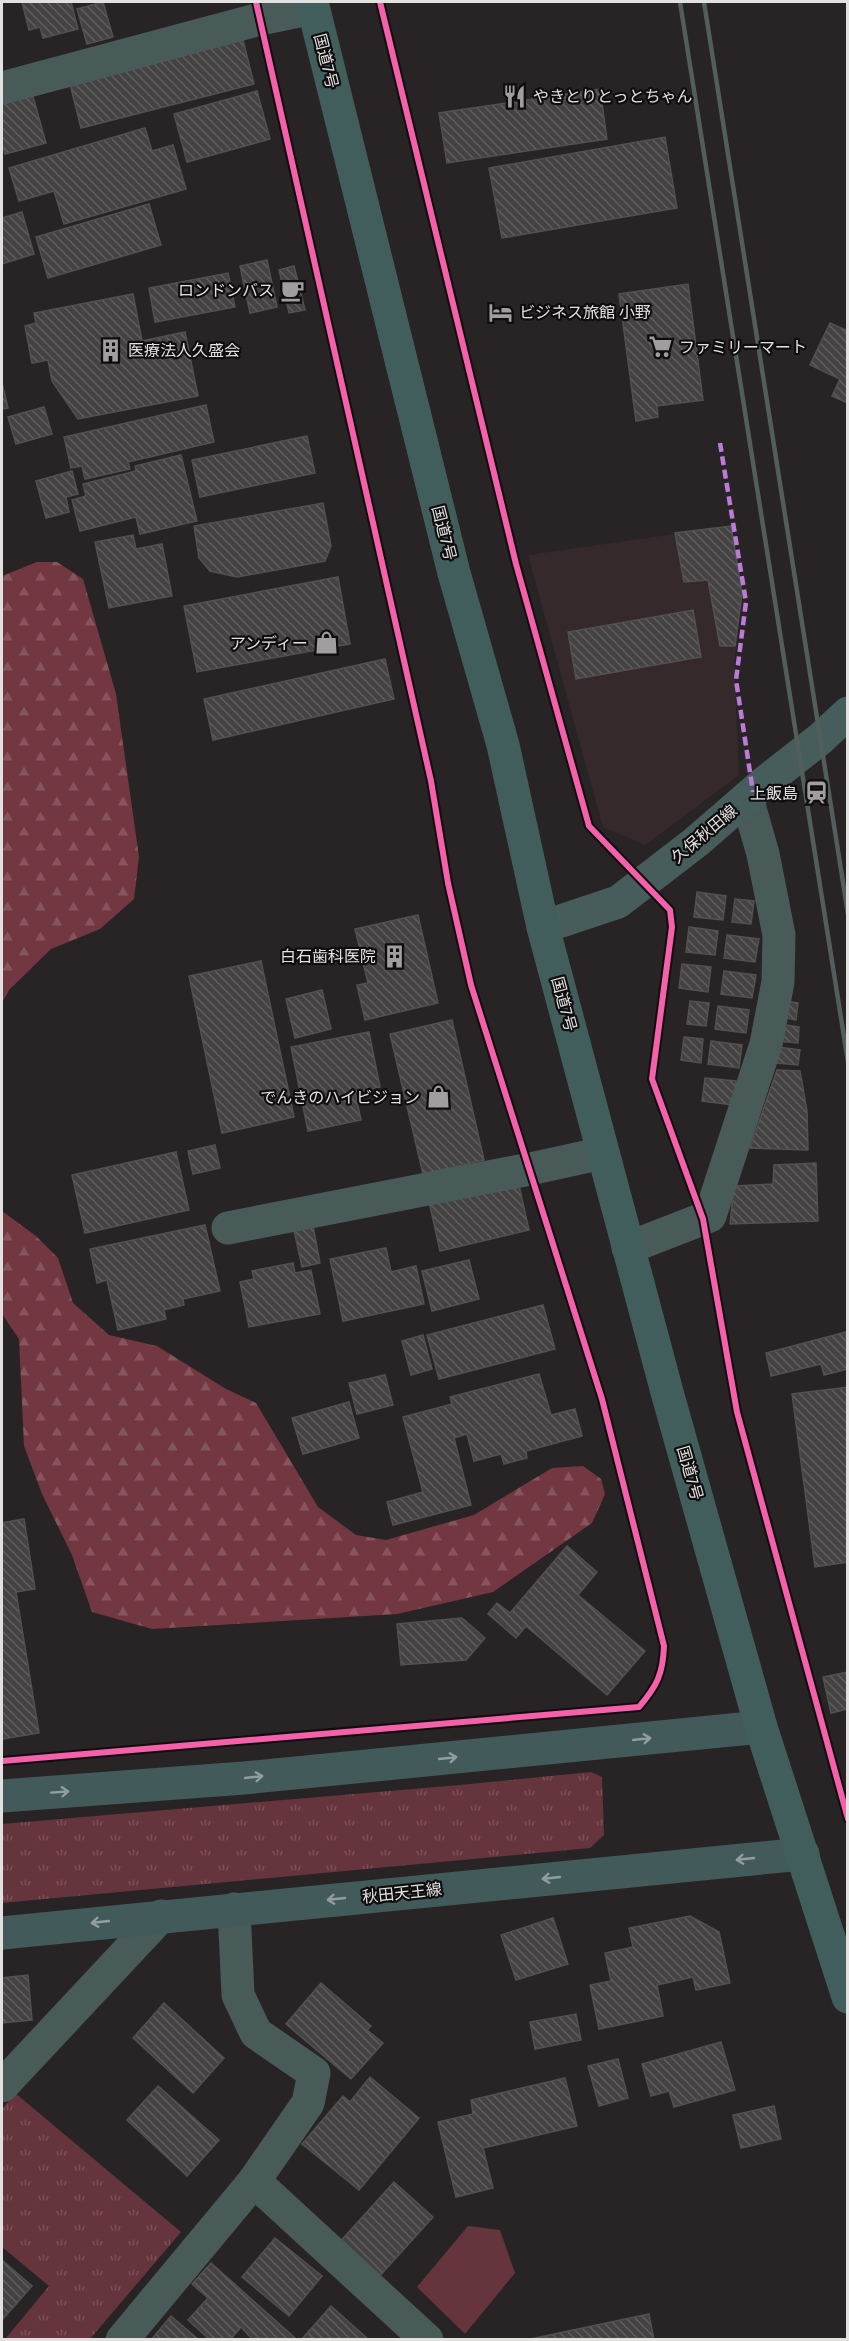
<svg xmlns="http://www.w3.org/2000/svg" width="849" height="2341" viewBox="0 0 849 2341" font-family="'Roboto Condensed','Noto Sans JP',sans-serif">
	<defs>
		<pattern id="grass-tufts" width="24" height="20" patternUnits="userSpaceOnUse" patternTransform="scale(1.5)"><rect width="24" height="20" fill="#65343c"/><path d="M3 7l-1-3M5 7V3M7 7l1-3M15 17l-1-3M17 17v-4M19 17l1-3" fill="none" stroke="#7b5158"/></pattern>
		<pattern id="forest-firs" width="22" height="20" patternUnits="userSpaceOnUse" patternTransform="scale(1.5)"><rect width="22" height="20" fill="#723741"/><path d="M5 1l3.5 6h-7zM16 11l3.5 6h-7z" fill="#86545c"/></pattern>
		<pattern id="building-back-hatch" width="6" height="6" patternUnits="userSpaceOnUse" patternTransform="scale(1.5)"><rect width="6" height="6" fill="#444242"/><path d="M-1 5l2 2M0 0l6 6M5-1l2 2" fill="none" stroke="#5f5d5d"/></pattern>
	</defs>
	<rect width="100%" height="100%" fill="#282425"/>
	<path fill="#35292b" d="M731,526L742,594L734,664L739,775L645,845L603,827L528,555Z"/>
	<g fill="url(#grass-tufts)">
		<path d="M591,1772L602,1777L604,1835L590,1848L2,1903V1824L460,1785Z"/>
		<path d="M15,2093L181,2232L90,2339L8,2340L6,2338L49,2286L2,2247V2109Z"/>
	</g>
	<g fill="url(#forest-firs)">
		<path d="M37,562H57L83,579L116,694L139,857L134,899L100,929L51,949L9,990L2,1002V576Z"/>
		<path d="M2,1211L36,1236L58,1258L73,1303L109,1335L157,1346L226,1389L256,1403L318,1507L356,1535L386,1540L474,1515L552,1468L583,1466L601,1479L605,1494L592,1523L493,1592L397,1614L152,1629L92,1612L72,1555L42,1494L24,1446L19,1339L2,1314Z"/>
	</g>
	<path fill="#65343c" d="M468,2226L500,2230L515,2273L465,2334L417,2287Z"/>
	<g fill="url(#building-back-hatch)" stroke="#535050" stroke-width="1.5">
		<path d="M22,2H71L78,29L43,38L40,27L29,30Z"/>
		<path d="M103,2L113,37L87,44L77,9Z"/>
		<path d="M243,40L254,84L81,128L70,84Z"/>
		<path d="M600,89L607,139L447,163L439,113Z"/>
		<path d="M257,91L270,139L187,162L174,114Z"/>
		<path d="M32,93L46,143L5,154L2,143V102Z"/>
		<path d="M145,128L152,151L173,145L186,189L64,224L54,191L19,201L9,168Z"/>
		<path d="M665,137L677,208L502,238L489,168Z"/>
		<path d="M149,204L161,245L48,278L36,237Z"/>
		<path d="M22,212L34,254L2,264V218Z"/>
		<path d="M267,260L277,307L250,313L240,266Z"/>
		<path d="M294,266L305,310L289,313L279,270Z"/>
		<path d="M228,273L235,307L155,322L149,288Z"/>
		<path d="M688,284L703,400L657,406L658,417L636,421L619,294Z"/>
		<path d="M133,294L142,341L185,332L198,396L78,419L52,381L48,360L32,363L25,326L36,323L34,313Z"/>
		<path d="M830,323L848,331V403L832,396L840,379L810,365Z"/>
		<path d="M2,383L8,408L2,409Z"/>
		<path d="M206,405L214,442L128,462L130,469L85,479L82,466L71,468L64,437Z"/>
		<path d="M44,407L52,434L16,444L8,417Z"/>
		<path d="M307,436L315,473L200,497L192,460Z"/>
		<path d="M181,455L197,521L140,534L136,517L80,531L72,500L86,496L83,484L136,471L135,466Z"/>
		<path d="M72,471L78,494L66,497L69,512L46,518L36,481Z"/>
		<path d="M323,503L331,546L325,561L237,577L210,571L199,558L194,526Z"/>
		<path d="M731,526L742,594L735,646H720L708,580L684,582L675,533Z"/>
		<path d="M133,535L136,549L162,544L172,596L109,608L95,542Z"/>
		<path d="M338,577L350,644L197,672L184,606Z"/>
		<path d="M693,610L701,657L576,679L568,632Z"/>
		<path d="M385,659L394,699L213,740L204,699Z"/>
		<path d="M697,892L726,896L723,920L694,917Z"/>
		<path d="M735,899L754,901L751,924L732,922Z"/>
		<path d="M418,915L438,1003L365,1020L357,985L368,983L355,929Z"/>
		<path d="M689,927L718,931L715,955L686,952Z"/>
		<path d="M727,935L759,939L755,962L724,958Z"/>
		<path d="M261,961L294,1117L222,1133L189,976Z"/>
		<path d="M682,964L711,967L708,992L679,988Z"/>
		<path d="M724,971L756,975L752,998L721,994Z"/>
		<path d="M322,990L331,1029L295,1038L286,999Z"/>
		<path d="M690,1001L709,1003L706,1026L687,1024Z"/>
		<path d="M785,1001L798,1003L796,1020L782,1017Z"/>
		<path d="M718,1006L749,1010L746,1033L715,1029Z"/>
		<path d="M452,1020L484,1160L423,1174L390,1034Z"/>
		<path d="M779,1024L799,1027L798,1043L777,1041Z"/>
		<path d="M369,1032L380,1087L355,1092L361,1120L308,1131L291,1047Z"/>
		<path d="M684,1037L703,1039L701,1063L681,1060Z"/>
		<path d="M711,1041L742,1045L739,1068L708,1064Z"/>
		<path d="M778,1047L800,1050L798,1065L776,1063Z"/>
		<path d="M777,1070L800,1071L807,1111L808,1150L750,1148Z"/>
		<path d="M705,1078L736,1081L733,1105L702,1101Z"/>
		<path d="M215,1145L220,1168L193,1174L188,1151Z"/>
		<path d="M176,1152L189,1210L85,1233L72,1175Z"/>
		<path d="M816,1163L818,1221L730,1224L734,1186L773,1184L774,1165Z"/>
		<path d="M518,1181L529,1230L440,1251L429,1201Z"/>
		<path d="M205,1225L220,1291L183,1299L184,1305L164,1310L166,1319L118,1330L107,1280L97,1283L90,1249Z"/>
		<path d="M313,1226L320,1263L302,1267L294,1230Z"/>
		<path d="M386,1248L391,1272L416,1266L424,1304L343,1321L330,1259Z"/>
		<path d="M469,1260L479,1299L432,1311L422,1271Z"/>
		<path d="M293,1263L295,1273L311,1270L320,1314L249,1327L240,1282L254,1279L252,1271Z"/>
		<path d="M543,1305L555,1349L439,1379L427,1335Z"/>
		<path d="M846,1332L848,1369L824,1375L821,1364L771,1376L766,1353Z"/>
		<path d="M423,1335L432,1369L411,1375L402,1341Z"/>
		<path d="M539,1374L551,1415L575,1409L582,1436L526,1451L527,1458L504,1464L501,1454L474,1461L467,1434L454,1438L471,1505L393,1525L387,1502L423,1492L403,1417L452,1404L450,1397Z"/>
		<path d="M385,1375L393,1405L357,1414L349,1383Z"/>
		<path d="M848,1387V1562L815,1567L792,1394Z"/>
		<path d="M349,1402L359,1438L303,1454L292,1418Z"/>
		<path d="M24,1519L35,1589L16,1592L39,1733L2,1739V1523Z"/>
		<path d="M567,1546L597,1572L578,1595L645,1651L607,1695L526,1626L516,1638L488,1614L497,1603L510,1613Z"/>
		<path d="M462,1618L485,1638L466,1660L401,1665L397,1624Z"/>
		<path d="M848,1672V1709L831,1713L823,1677Z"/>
		<path d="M690,1916L719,1932L730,1983L696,1990L693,1977L657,1985L663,2016L599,2029L590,1985L611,1981L605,1953L633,1947L629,1928Z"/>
		<path d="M553,1918L568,1964L516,1980L501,1935Z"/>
		<path d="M28,1975L32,2020L2,2023V1978Z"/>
		<path d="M321,1983L371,2026L367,2030L383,2043L351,2079L286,2024Z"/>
		<path d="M164,2003L224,2058L193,2093L133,2038Z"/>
		<path d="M576,2014L581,2040L535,2049L530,2022Z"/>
		<path d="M721,2042L735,2090L674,2107L669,2091L651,2096L642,2064Z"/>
		<path d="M618,2059L628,2098L599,2106L588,2066Z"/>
		<path d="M370,2077L419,2118L359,2190L302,2144L343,2096L350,2102Z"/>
		<path d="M565,2078L577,2126L483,2148L493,2188L456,2197L438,2122L473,2114L471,2100Z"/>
		<path d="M158,2086L219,2140L187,2176L127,2120Z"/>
		<path d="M774,2106L781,2139L741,2148L733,2115Z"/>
		<path d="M394,2182L433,2217L377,2279L338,2244Z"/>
		<path d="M275,2238L322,2276L289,2316L242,2277Z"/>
		<path d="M2,2260L32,2286L2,2320Z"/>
		<path d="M211,2263L295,2338L294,2340H253L241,2327L230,2340H210L188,2320L208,2298L192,2284Z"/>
		<path d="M331,2306L369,2340H301Z"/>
		<path d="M649,2314L654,2340H526Z"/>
		<path d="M171,2316L199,2340H151Z"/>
	</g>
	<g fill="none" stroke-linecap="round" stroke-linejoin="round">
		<g stroke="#495b59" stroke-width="33">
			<path d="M2,88L260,19L313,8"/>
			<path d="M228,1228L530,1169L603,1153"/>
			<path d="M628,1248L710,1216L766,1044L778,982L779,935L763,854L747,798"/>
			<path d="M2,2086L161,1916"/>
			<path d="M254,2181L427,2340"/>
			<path d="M122,2340L254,2181L308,2103L314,2073L256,2033L238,1995L234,1909"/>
		</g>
		<path stroke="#475d5b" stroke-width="33" d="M543,927L618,902L696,842L764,783L820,739L848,713"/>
		<g stroke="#425b5a" stroke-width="33">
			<path d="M2,1796L244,1778L761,1727"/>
			<path d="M2,1933L803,1854"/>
		</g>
		<path stroke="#425e5c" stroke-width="33" d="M312,2L454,573L503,745L543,927L667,1392L761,1727L848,1997"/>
		<g stroke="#525e5c" stroke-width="4.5">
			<path d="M680,2L848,1062"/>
			<path d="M704,2L848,914"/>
		</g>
		<path stroke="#bd7bd9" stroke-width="4.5" stroke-dasharray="9 4.5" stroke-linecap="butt" d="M720,443L746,602L736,680L753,792"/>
		<defs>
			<g id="cycleway">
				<path d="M380,2L516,564L589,826L670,910L672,927L652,1079L703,1219L737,1412L848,1819"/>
				<path d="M2,1761L639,1707C657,1686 663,1674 664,1646L602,1399L471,985L448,883L431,781L256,2"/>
			</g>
		</defs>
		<use href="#cycleway" stroke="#100d0e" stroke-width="10"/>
		<use href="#cycleway" stroke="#f560ab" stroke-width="6"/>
	</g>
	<defs><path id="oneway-shaft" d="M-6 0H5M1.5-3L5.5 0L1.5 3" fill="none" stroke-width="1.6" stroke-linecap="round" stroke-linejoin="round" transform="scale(1.5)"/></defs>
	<g stroke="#929e9d">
		<use href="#oneway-shaft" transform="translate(642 1739) rotate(-6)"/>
		<use href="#oneway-shaft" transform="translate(448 1758) rotate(-6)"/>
		<use href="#oneway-shaft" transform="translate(254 1777) rotate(-6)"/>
		<use href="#oneway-shaft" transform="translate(60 1792) rotate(-4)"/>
		<use href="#oneway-shaft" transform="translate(745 1859) rotate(174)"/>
		<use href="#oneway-shaft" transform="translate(551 1878) rotate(174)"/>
		<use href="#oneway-shaft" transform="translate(336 1899) rotate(174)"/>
		<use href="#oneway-shaft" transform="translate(100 1922) rotate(174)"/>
	</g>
	<defs>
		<symbol id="restaurant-bare" viewBox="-9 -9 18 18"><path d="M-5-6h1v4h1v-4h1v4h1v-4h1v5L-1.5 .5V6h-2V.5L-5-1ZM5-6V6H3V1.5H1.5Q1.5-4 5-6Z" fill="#a29e9f" stroke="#100d0e" stroke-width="2.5" paint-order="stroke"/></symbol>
		<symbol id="cafe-bare" viewBox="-9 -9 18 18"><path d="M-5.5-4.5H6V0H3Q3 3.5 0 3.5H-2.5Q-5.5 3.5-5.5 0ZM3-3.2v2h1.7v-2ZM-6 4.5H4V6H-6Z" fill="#a29e9f" stroke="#100d0e" stroke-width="2.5" paint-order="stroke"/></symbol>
		<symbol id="hotel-bare" viewBox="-9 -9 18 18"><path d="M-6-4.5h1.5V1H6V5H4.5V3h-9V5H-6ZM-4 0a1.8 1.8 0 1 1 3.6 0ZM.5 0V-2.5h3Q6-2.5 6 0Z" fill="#a29e9f" stroke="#100d0e" stroke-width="2.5" paint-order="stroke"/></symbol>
		<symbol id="supermarket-bare" viewBox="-9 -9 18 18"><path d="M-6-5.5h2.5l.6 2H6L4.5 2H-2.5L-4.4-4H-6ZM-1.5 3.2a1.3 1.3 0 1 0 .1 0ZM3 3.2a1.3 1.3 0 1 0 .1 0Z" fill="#a29e9f" stroke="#100d0e" stroke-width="2.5" paint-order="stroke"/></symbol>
		<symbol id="building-bare" viewBox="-9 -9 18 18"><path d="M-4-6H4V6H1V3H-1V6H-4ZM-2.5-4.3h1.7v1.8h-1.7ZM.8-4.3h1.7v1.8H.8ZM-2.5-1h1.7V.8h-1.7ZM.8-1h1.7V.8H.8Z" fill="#a29e9f" stroke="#100d0e" stroke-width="2.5" paint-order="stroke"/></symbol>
		<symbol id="shop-bare" viewBox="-9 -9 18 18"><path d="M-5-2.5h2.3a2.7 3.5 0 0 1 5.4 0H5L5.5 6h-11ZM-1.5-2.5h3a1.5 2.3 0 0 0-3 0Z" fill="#a29e9f" stroke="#100d0e" stroke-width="2.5" paint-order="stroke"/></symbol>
		<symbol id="station-bare" viewBox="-9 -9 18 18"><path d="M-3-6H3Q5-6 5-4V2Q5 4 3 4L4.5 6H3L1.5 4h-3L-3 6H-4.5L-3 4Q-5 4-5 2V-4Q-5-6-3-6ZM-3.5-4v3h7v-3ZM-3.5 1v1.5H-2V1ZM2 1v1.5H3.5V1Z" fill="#a29e9f" stroke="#100d0e" stroke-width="2.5" paint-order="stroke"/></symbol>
	</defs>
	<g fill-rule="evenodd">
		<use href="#restaurant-bare" x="498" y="80" width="33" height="33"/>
		<use href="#cafe-bare" x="276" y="274" width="33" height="33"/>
		<use href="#hotel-bare" x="484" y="296" width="33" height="33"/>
		<use href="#supermarket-bare" x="644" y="330" width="33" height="33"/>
		<use href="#building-bare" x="94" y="334" width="33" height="33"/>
		<use href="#shop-bare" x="310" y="626" width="33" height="33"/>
		<use href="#station-bare" x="800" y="776" width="33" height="33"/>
		<use href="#building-bare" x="378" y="940" width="33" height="33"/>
		<use href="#shop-bare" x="422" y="1080" width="33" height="33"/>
	</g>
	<g text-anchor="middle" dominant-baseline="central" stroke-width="4.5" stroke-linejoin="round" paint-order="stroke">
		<g font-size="16" fill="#e3e0e0" stroke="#100d0e">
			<text transform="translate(326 61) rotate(76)">国道7号</text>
			<text transform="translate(444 533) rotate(76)">国道7号</text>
			<text transform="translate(704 834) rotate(-40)">久保秋田線</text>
			<text transform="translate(564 1004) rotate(75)">国道7号</text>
			<text transform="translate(690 1473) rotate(74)">国道7号</text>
			<text transform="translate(402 1893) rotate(-6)">秋田天王線</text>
		</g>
		<g font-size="16" fill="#e3e0e0" stroke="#100d0e" text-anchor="end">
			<text x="533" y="96" text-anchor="start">やきとりとっとちゃん</text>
			<text x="274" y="290">ロンドンバス</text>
			<text x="519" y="312" text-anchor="start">ビジネス旅館 小野</text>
			<text x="679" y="347" text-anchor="start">ファミリーマート</text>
			<text x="128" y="350" text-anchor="start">医療法人久盛会</text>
			<text x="308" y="643">アンディー</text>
			<text x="798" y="793">上飯島</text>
			<text x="376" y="956">白石歯科医院</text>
			<text x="420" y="1097">でんきのハイビジョン</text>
		</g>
	</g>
	<rect width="849" height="2341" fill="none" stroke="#e3e0e0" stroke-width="6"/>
</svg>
